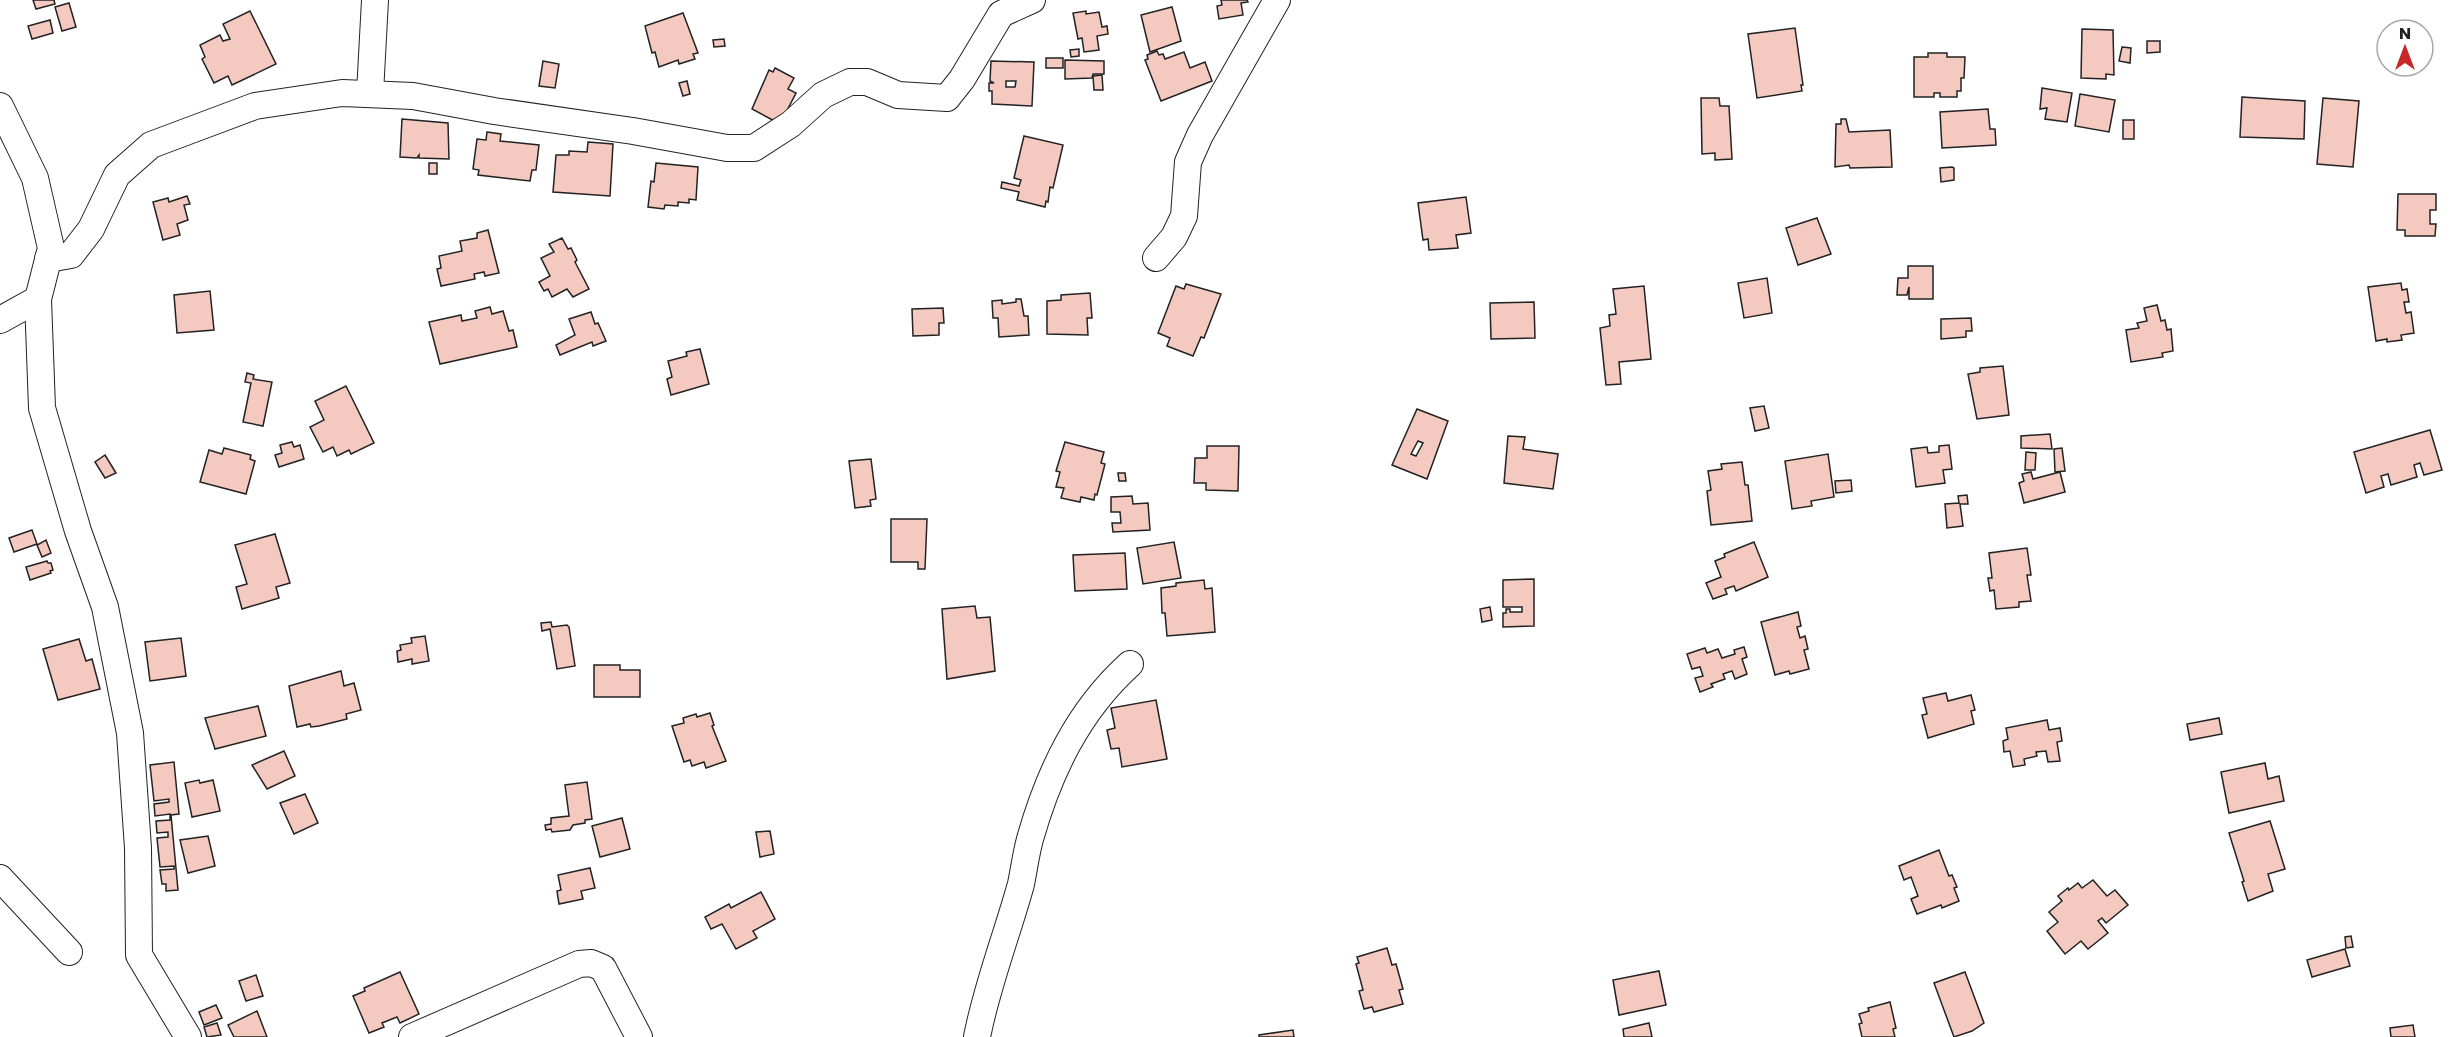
<svg xmlns="http://www.w3.org/2000/svg" width="2453" height="1037" viewBox="0 0 2453 1037" font-family="Poppins,sans-serif">
	<rect width="100%" height="100%" fill="#fff"/>
	<g fill="#f3c9c0" stroke="#222" stroke-width="1.5" fill-rule="evenodd">
		<path d="M33,0H54L55,4L36,9Z"/>
		<path d="M1221,0H1247L1248,2L1241,3L1243,15L1219,19L1217,6L1222,5Z"/>
		<path d="M69,3L76,27L62,31L55,7Z"/>
		<path d="M1172,7L1181,41L1150,52L1141,15Z"/>
		<path d="M250,11L276,64L232,85L228,76L214,83L202,59L205,57L200,45L220,35L223,41L230,39L223,24Z"/>
		<path d="M1086,11V14L1099,12L1102,27L1107,26L1108,34L1097,36L1099,50L1084,52L1082,38L1078,39L1073,13Z"/>
		<path d="M683,13L698,53L693,54L695,59L679,64L678,60L659,67L655,52L652,53L645,26Z"/>
		<path d="M50,20L53,33L32,39L28,26Z"/>
		<path d="M1795,28L1803,85H1801L1802,91L1757,98L1748,34Z"/>
		<path d="M2082,29L2113,30L2114,75L2106,74V79L2081,78Z"/>
		<path d="M724,39L725,46L714,47L713,40Z"/>
		<path d="M2147,41H2160V52L2147,53Z"/>
		<path d="M2122,47L2131,48L2130,63L2119,61Z"/>
		<path d="M1079,49V56L1071,57L1070,50Z"/>
		<path d="M1157,51L1159,55L1163,54L1165,59L1184,52L1190,68L1205,62L1212,81L1161,101L1145,60L1148,59L1147,55Z"/>
		<path d="M1928,53H1947V57H1965L1964,78H1961V91H1957V97H1940V93H1934V97H1914V57H1928Z"/>
		<rect x="1046" y="58" width="17" height="10"/>
		<path d="M1065,60L1104,61V74H1093L1092,78L1065,79Z"/>
		<path d="M543,61L559,64L555,88L539,86Z"/>
		<path d="M991,61L1034,62L1032,106L992,104V91H989V83H994L990,81ZM1006,81H1016L1015,87H1006Z"/>
		<path d="M775,68L794,78L788,89L796,93L780,124L752,109L769,70L773,72Z"/>
		<path d="M1102,75L1103,90H1094L1093,76Z"/>
		<path d="M687,81L690,94L683,96L679,83Z"/>
		<path d="M2042,88L2072,93L2067,122L2045,119L2047,108L2040,109Z"/>
		<path d="M2080,94L2115,100L2109,132L2075,126Z"/>
		<path d="M2242,97L2305,101L2304,139L2240,137Z"/>
		<path d="M1701,98H1719L1720,106H1729L1732,159L1715,160V153L1702,154Z"/>
		<path d="M2323,98L2359,101L2353,167L2317,164Z"/>
		<path d="M1988,109L1990,129H1995L1996,145L1942,148L1940,112Z"/>
		<path d="M402,119L448,123L449,159L419,158V155L417,158L400,157Z"/>
		<path d="M1841,119H1846L1849,132L1890,130L1892,167L1850,168L1849,165L1835,167L1836,124H1841Z"/>
		<rect x="2123" y="120" width="11" height="19"/>
		<path d="M487,132L501,134L500,141L539,145L536,170H532L530,181L478,175L479,170L473,169L477,139L486,140Z"/>
		<path d="M1024,136L1063,145L1053,188L1050,187L1048,202L1046,201L1045,207L1017,200L1019,192L1001,188L1002,182L1019,186L1021,180L1014,178Z"/>
		<path d="M588,142L613,144L610,196L553,192L556,155H569V151L587,152Z"/>
		<rect x="429" y="163" width="8" height="11"/>
		<path d="M656,163L698,167L696,200L689,199V203L678,202V206L665,205L664,209L648,207L651,181L654,182Z"/>
		<path d="M1952,167L1954,168V180L1941,182L1940,168Z"/>
		<path d="M2398,194H2436V210H2430V224H2436L2435,236H2405V230H2397Z"/>
		<path d="M187,196L190,204L184,205L188,220L177,224L180,235L163,240L153,202L168,198L169,202Z"/>
		<path d="M1466,197L1471,233L1456,235L1458,248L1429,250L1428,239L1423,240L1418,203Z"/>
		<path d="M1817,218L1831,254L1798,265L1786,228Z"/>
		<path d="M488,230L499,273L485,276L484,272L474,274L475,279L441,286L437,269L441,268L439,256L462,251L460,241L477,238V233Z"/>
		<path d="M562,238L568,249L571,248L577,260L575,262L589,289L573,297L567,289L552,297L548,289L544,291L539,282L550,276L541,258L554,252L549,244Z"/>
		<path d="M1908,266H1933V299H1909V287L1907,295H1897L1898,278H1908Z"/>
		<path d="M1767,278L1772,313L1744,318L1738,283Z"/>
		<path d="M2401,283L2402,290L2407,289L2409,302H2404L2406,313L2411,312L2414,333L2401,335L2402,340L2387,342V339L2376,341L2368,287Z"/>
		<path d="M1186,284L1221,294L1204,338L1201,337L1193,356L1167,346L1170,338L1158,333L1176,286L1184,289Z"/>
		<path d="M1644,286L1651,359L1619,362L1621,384L1606,385L1600,328L1610,326L1609,315L1616,314L1613,289Z"/>
		<path d="M210,291L214,330L177,333L174,295Z"/>
		<path d="M1090,293L1092,318H1087L1088,335L1047,334V301L1061,300V295Z"/>
		<path d="M1016,299H1021L1024,316H1028L1029,335L999,337L998,318H993L992,301L1002,300V304L1016,302Z"/>
		<path d="M1534,302L1535,338L1491,339L1490,303Z"/>
		<path d="M2157,305L2161,321L2165,320L2167,330L2171,329L2173,351L2162,353L2163,357L2131,362L2126,330L2139,328L2137,323L2147,321L2144,308Z"/>
		<path d="M490,307L492,314L503,311L509,331L513,330L517,347L440,364L429,322L461,315L462,321L477,318L475,311Z"/>
		<path d="M943,308L944,323H939V335L913,336L912,309Z"/>
		<path d="M591,312L595,324L598,323L606,341L593,346L592,342L560,355L556,345L575,335L569,319Z"/>
		<path d="M1971,318L1972,331H1966V337L1941,339V319Z"/>
		<path d="M700,349L709,384L671,395L667,379L672,377L668,361L687,356L686,352Z"/>
		<path d="M2003,366L2009,415L1977,419L1968,374L1980,372V368Z"/>
		<path d="M247,373L254,375L253,379L272,382L263,426L243,422L251,383L245,382Z"/>
		<path d="M346,386L374,443L351,454L349,450L337,456L333,447L323,452L310,427L324,420L315,401Z"/>
		<path d="M1764,406L1769,428L1755,431L1750,408Z"/>
		<path d="M1417,409L1448,421L1427,479L1392,465ZM1418,441L1423,443L1416,456L1411,454Z"/>
		<path d="M2430,430L2442,470L2424,475L2420,463L2414,465L2417,477L2391,485L2388,474L2381,476L2384,487L2366,493L2354,452Z"/>
		<path d="M2050,434L2052,449L2021,448V436Z"/>
		<path d="M1508,436L1525,437L1523,449L1558,454L1553,489L1504,483Z"/>
		<path d="M292,442L294,447L300,445L304,459L279,467L275,455L282,453L280,445Z"/>
		<path d="M1065,442L1104,452L1101,463L1105,464L1097,495L1095,494L1094,500L1081,497L1080,502L1061,498L1064,488L1056,487L1060,472L1056,471Z"/>
		<path d="M1949,445L1952,469L1943,470L1945,483L1916,487L1911,449L1927,447L1928,453L1939,452V446Z"/>
		<path d="M1207,446H1239L1238,491L1206,490V483H1194L1195,458H1207Z"/>
		<path d="M224,448L251,455L250,459L255,461L246,494L200,482L209,450L222,454Z"/>
		<path d="M2062,448L2065,471L2055,472L2054,449Z"/>
		<path d="M2026,452L2036,453L2035,470H2025Z"/>
		<path d="M1828,454L1834,497L1811,501L1812,506L1792,509L1785,461Z"/>
		<path d="M105,455L116,473L105,478L95,462Z"/>
		<path d="M871,459L876,499L870,500L871,506L855,508L849,461Z"/>
		<path d="M1742,462L1745,485H1748L1752,521L1711,525L1707,491L1711,490L1708,471L1722,469L1721,464Z"/>
		<path d="M2031,472L2033,479L2060,472L2065,492L2024,503L2019,483L2024,481L2022,474Z"/>
		<path d="M1118,473H1125L1126,481H1119Z"/>
		<path d="M1851,480L1852,491L1836,493L1835,481Z"/>
		<path d="M1967,495L1968,504H1960L1963,526L1947,528L1945,504L1959,503L1958,496Z"/>
		<path d="M1132,496L1133,504L1148,503L1150,530L1113,532L1112,523H1121L1120,512H1111V497Z"/>
		<path d="M891,519H927L925,569H918V562H891Z"/>
		<path d="M32,530L37,544L14,552L9,538Z"/>
		<path d="M275,534L290,583L276,587L279,598L242,609L236,587L247,584L235,545Z"/>
		<path d="M46,540L51,553L42,557L37,545Z"/>
		<path d="M1174,542L1181,578L1143,584L1137,548Z"/>
		<path d="M1754,542L1768,577L1736,591L1734,586L1725,589L1727,594L1713,599L1706,583L1721,577L1715,561L1725,557L1724,554Z"/>
		<path d="M2027,548L2031,575H2027L2031,601L2019,602V607L1996,609L1994,590L1990,591L1988,578H1992L1989,553Z"/>
		<path d="M1125,553L1127,589L1075,591L1073,555Z"/>
		<path d="M47,561L48,563H51L53,570L50,571L51,573L30,580L26,567Z"/>
		<path d="M1534,579V626L1503,627V613H1506V609H1510V612H1522V607H1503V580Z"/>
		<path d="M1204,580L1205,589L1212,588L1215,632L1167,636L1165,613H1162L1161,588L1176,586V583Z"/>
		<path d="M975,606L977,618L990,617L995,671L947,679L942,609Z"/>
		<path d="M1490,607L1492,620L1482,622L1480,609Z"/>
		<path d="M1798,612L1801,626L1797,627L1800,638L1805,636L1808,649L1804,650L1809,669L1790,674L1789,671L1775,675L1761,622Z"/>
		<path d="M551,622L552,627L567,625L569,627L575,666L557,669L550,629L542,631L541,623Z"/>
		<path d="M425,636L429,661L412,664V659L398,662L397,651L401,650L400,645L412,643L411,638Z"/>
		<path d="M181,638L186,676L150,681L145,642Z"/>
		<path d="M79,639L86,661L92,659L100,689L58,700L43,649Z"/>
		<path d="M1744,647L1747,657L1742,659L1747,674L1735,679L1732,671L1723,674L1725,679L1711,684L1713,687L1700,692L1695,678L1703,676L1700,667L1692,669L1687,654L1705,648L1707,653L1718,649L1722,658L1735,654L1734,650Z"/>
		<path d="M594,665H620V670H640V697H594Z"/>
		<path d="M341,671L344,686L354,683L361,710L346,714L347,719L319,726L311,727L310,724L297,727L289,686Z"/>
		<path d="M1946,693L1948,701L1971,695L1975,710L1971,711L1974,724L1928,738L1922,715L1927,714L1923,698Z"/>
		<path d="M1156,700L1167,759L1122,767L1119,748L1111,749L1107,730L1115,728L1111,708Z"/>
		<path d="M258,706L266,736L215,749L205,718Z"/>
		<path d="M710,713L714,725L712,726L726,761L706,768L704,762L692,766L690,760L684,762L672,726L684,723L683,718L696,714L697,717Z"/>
		<path d="M2219,718L2222,734L2190,740L2187,724Z"/>
		<path d="M2047,720L2049,730L2060,728L2062,741L2057,742L2060,761L2048,762L2046,751L2036,752L2037,756L2024,759L2025,765L2013,767L2010,751L2004,752L2003,741L2008,739L2006,728Z"/>
		<path d="M284,751L295,776L267,789L252,765Z"/>
		<path d="M174,762L179,814L171,815L178,890L166,891V884H162L160,870L174,869V866L160,867L157,838L168,837V832L157,833L156,821L170,820V814L155,816L154,804L169,802V799L154,801L150,765Z"/>
		<path d="M2265,763L2268,779L2279,776L2284,801L2229,813L2221,772Z"/>
		<path d="M199,780L200,783L213,780L220,811L192,817L185,783Z"/>
		<path d="M587,782L592,819L585,820V823L573,825L570,830L552,832L551,829L546,830L545,825L551,824V818L569,816L565,785Z"/>
		<path d="M305,794L318,823L294,834L280,803Z"/>
		<path d="M622,818L630,849L600,857L592,826Z"/>
		<path d="M2270,821L2285,869L2268,874L2273,891L2248,901L2242,882L2244,881L2229,833Z"/>
		<path d="M770,831L774,854L760,857L756,832Z"/>
		<path d="M208,836L215,866L188,873L180,840Z"/>
		<path d="M1939,850L1949,876L1952,875L1957,887L1954,888L1959,901L1942,908L1941,905L1917,914L1911,899L1918,896L1911,877L1904,880L1899,866Z"/>
		<path d="M590,868L595,888L581,891L583,899L559,904L557,891L561,890L558,875Z"/>
		<path d="M2093,880L2107,896L2115,890L2128,905L2106,923L2102,918L2098,921L2108,933L2088,949L2081,941L2065,954L2047,931L2058,922L2049,912L2062,901L2058,896L2068,888L2069,890L2078,883L2082,888Z"/>
		<path d="M761,892L775,919L753,931L757,938L736,949L722,924L711,929L705,917L729,904L731,908Z"/>
		<path d="M2351,936L2353,947L2346,948L2345,937Z"/>
		<path d="M1387,948L1392,965L1396,964L1403,989L1399,990L1403,1004L1374,1012L1372,1007L1364,1009L1359,991L1363,990L1356,964L1359,963L1357,957Z"/>
		<path d="M2345,949L2350,966L2312,977L2307,960Z"/>
		<path d="M1659,971L1666,1005L1619,1015L1613,980Z"/>
		<path d="M400,972L419,1014L400,1023L397,1017L382,1023L384,1027L369,1033L353,996L365,991L364,988Z"/>
		<path d="M1965,972L1984,1023L1972,1031L1954,1037L1934,983Z"/>
		<path d="M256,975L263,996L246,1001L239,981Z"/>
		<path d="M1890,1002L1896,1028L1893,1029L1895,1037H1862L1859,1024L1862,1023L1859,1014L1869,1011L1868,1008Z"/>
		<path d="M216,1005L222,1018L204,1025L199,1012Z"/>
		<path d="M257,1011L267,1037H234L228,1025Z"/>
		<path d="M217,1023L221,1035L207,1037L204,1027Z"/>
		<path d="M1649,1023L1652,1037H1624L1623,1029Z"/>
		<path d="M2413,1025L2415,1037H2391L2390,1028Z"/>
		<path d="M1293,1030L1294,1037H1259V1035Z"/>
	</g>
	<g fill="none" stroke-linecap="round" stroke-linejoin="round">
		<defs>
			<g id="minor">
				<path d="M370,93L375,0"/>
				<path d="M0,106L35,178L51,248L38,299L0,320"/>
				<path d="M1156,258L1174,237L1184,216L1188,162L1200,135L1277,0"/>
				<path d="M48,259L71,255L91,229L117,175L151,145L255,106L342,93L413,96L494,111L633,131L727,148H754L791,124L823,95L850,82H867L898,95L947,98L962,79L1001,14L1032,0"/>
				<path d="M38,299L42,408L78,531L105,607L130,733L138,848L139,955L188,1037"/>
				<path d="M0,878L69,952"/>
				<path d="M412,1037L579,964L591,963L603,968L639,1037"/>
				<path d="M977,1037C987,985 1007,935 1021,884C1024,869 1026,854 1030,839C1049,772 1078,711 1130,664"/>
			</g>
		</defs>
		<use href="#minor" stroke="#222" stroke-width="28"/>
		<use href="#minor" stroke="#fff" stroke-width="26"/>
	</g>
	<g transform="translate(2405 48)"><circle r="28" fill="#ffffff" stroke="#a7a7a7" stroke-width="1.5"/>
	<path d="M0-4.5L10 22L0 15L-10 22Z" fill="#c62828"/>
	<text y="-9" font-size="16" font-weight="bold" text-anchor="middle" fill="#222222">N</text>
	</g>
</svg>
